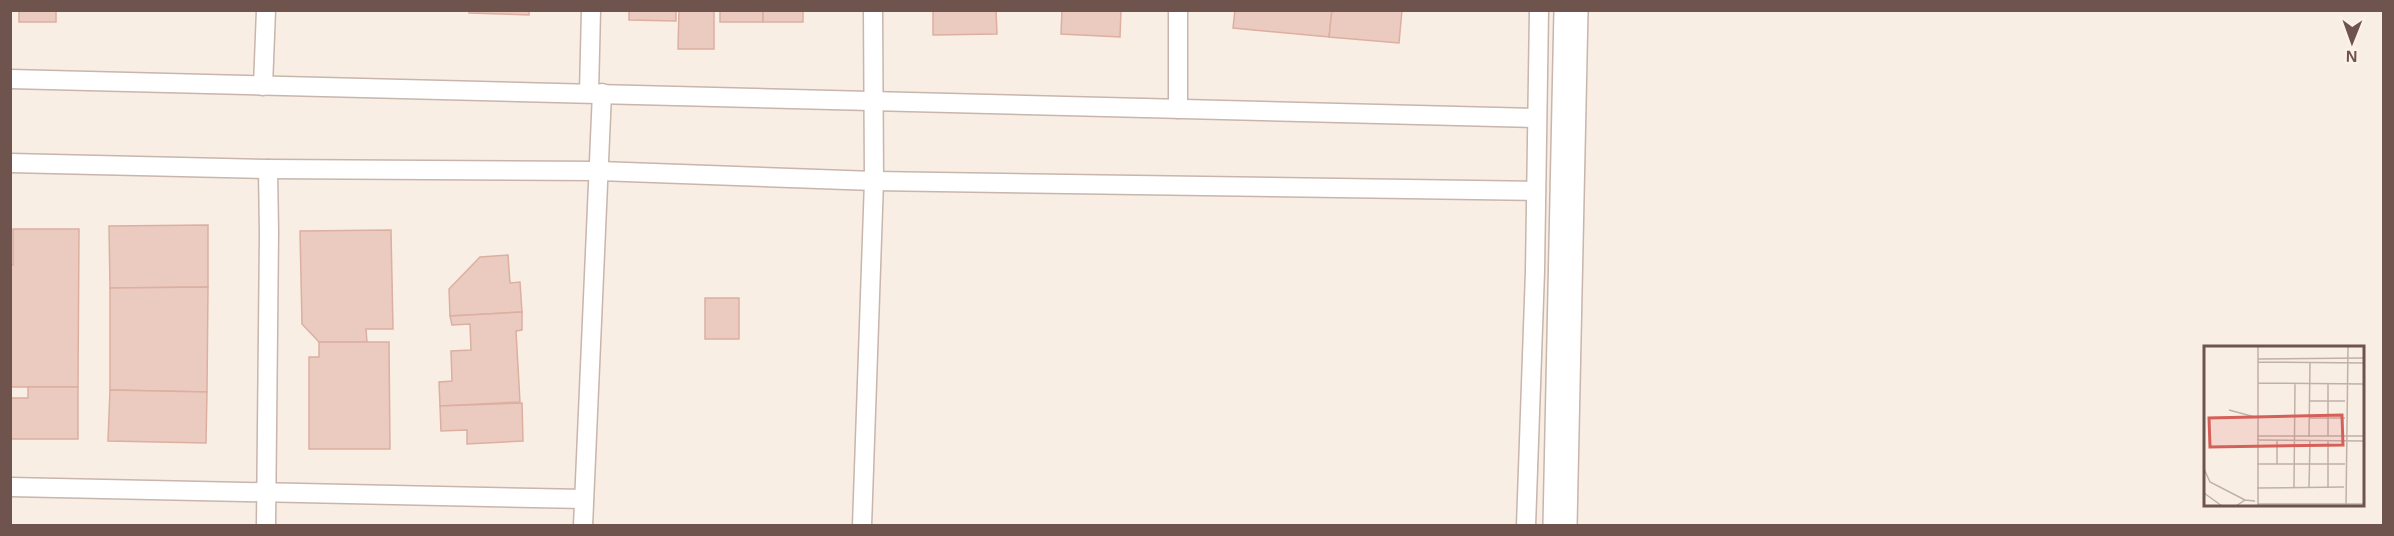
<svg xmlns="http://www.w3.org/2000/svg" width="2394" height="536" viewBox="0 0 2394 536" font-family="Helvetica,sans-serif">
	<rect width="100%" height="100%" fill="#f9eee4"/>
	<g fill="#ebcabf" stroke="#dcafa1" stroke-width="1.5">
		<rect x="19" y="10" width="37" height="12"/>
		<path d="M469,10H529V15L469,13Z"/>
		<path d="M629,10H676V21L629,20Z"/>
		<path d="M679,10H714V49H678Z"/>
		<rect x="720" y="10" width="43" height="12"/>
		<rect x="763" y="10" width="40" height="12"/>
		<path d="M933,10H996L997,34L933,35Z"/>
		<path d="M1062,10H1121L1120,37L1061,34Z"/>
		<path d="M1235,10H1332L1329,37L1233,28Z"/>
		<path d="M1332,10H1402L1399,43L1329,37Z"/>
		<path d="M208,225V287L110,288L109,226Z"/>
		<path d="M13,229H79L78,387H10V265H13Z"/>
		<path d="M391,230L393,329H366L367,342H319L302,324L300,231Z"/>
		<path d="M508,255L510,283L520,282L522,312L450,316L449,289L480,257Z"/>
		<path d="M208,287L207,392L110,390V288Z"/>
		<rect x="705" y="298" width="34" height="41"/>
		<path d="M522,312V330L516,331L520,402L440,406L439,382L452,381L451,351L471,350L470,324L452,325L450,316Z"/>
		<path d="M319,342H389L390,449H309V357H319Z"/>
		<path d="M28,387H78V439H11V398H28Z"/>
		<path d="M110,390L207,392L206,443L108,441Z"/>
		<path d="M522,403L523,441L467,444V430L441,431L440,406Z"/>
		<path d="M444,525H495V526Z"/>
	</g>
	<g fill="none" stroke-linecap="round" stroke-linejoin="round">
		<defs>
			<g id="service">
				<path d="M10,79L1537,118"/>
				<path d="M263,86L266,10"/>
				<path d="M589,93L591,10"/>
				<path d="M1178,109V10"/>
				<path d="M10,163L268,169L599,171L874,181L1536,191"/>
				<path d="M10,487L584,499"/>
				<path d="M266,526L269,233L268,169"/>
				<path d="M583,526L602,93"/>
				<path d="M862,526L874,181L873,10"/>
				<path d="M1526,526L1535,271L1539,10"/>
			</g>
			<path id="minor" d="M1560,526L1571,10"/>
		</defs>
		<use href="#service" stroke="#c8b5ac" stroke-width="21"/>
		<use href="#minor" stroke="#c8b5ac" stroke-width="36"/>
		<use href="#service" stroke="#fff" stroke-width="18"/>
		<use href="#minor" stroke="#fff" stroke-width="33"/>
	</g>
	<g transform="translate(2204 346)">
		<rect width="160" height="160" fill="#f9eee4"/>
		<path fill="none" stroke="#c1b0a8" stroke-width="1.5" d="M54,13L160,12M54,16L160,17M54,37L160,38M106,55H141M25,64L51,71M106,72H141M53,90H160M124,90V38M105,91L106,16M53,94L160,95M73,94V118M53,118H141M0,123L6,136L41,154M53,142L140,141M90,142L91,37M105,142L106,94M124,142V95M0,147L18,160M54,158H160M32,160L41,154L51,155M54,160V1M142,160L144,1"/>
		<path fill="#d56057" fill-opacity="0.15" stroke="#d56057" stroke-width="3" d="M138,69L139,99L6,101L5,72Z"/>
		<rect width="160" height="160" fill="none" stroke="#6e544d" stroke-width="3"/>
	</g>
	<rect width="2394" height="536" fill="none" stroke="#6e544d" stroke-width="24"/>
	<g transform="translate(2352 42) rotate(181)" stroke="#fdf2e9" stroke-width="4.5" paint-order="stroke">
	<path d="M0-4.5L10 22L0 15L-10 22Z" fill="#6e544d"/>
	<text y="-9" font-size="16" font-weight="bold" text-anchor="middle" fill="#6e544d">N</text>
	</g>
</svg>
